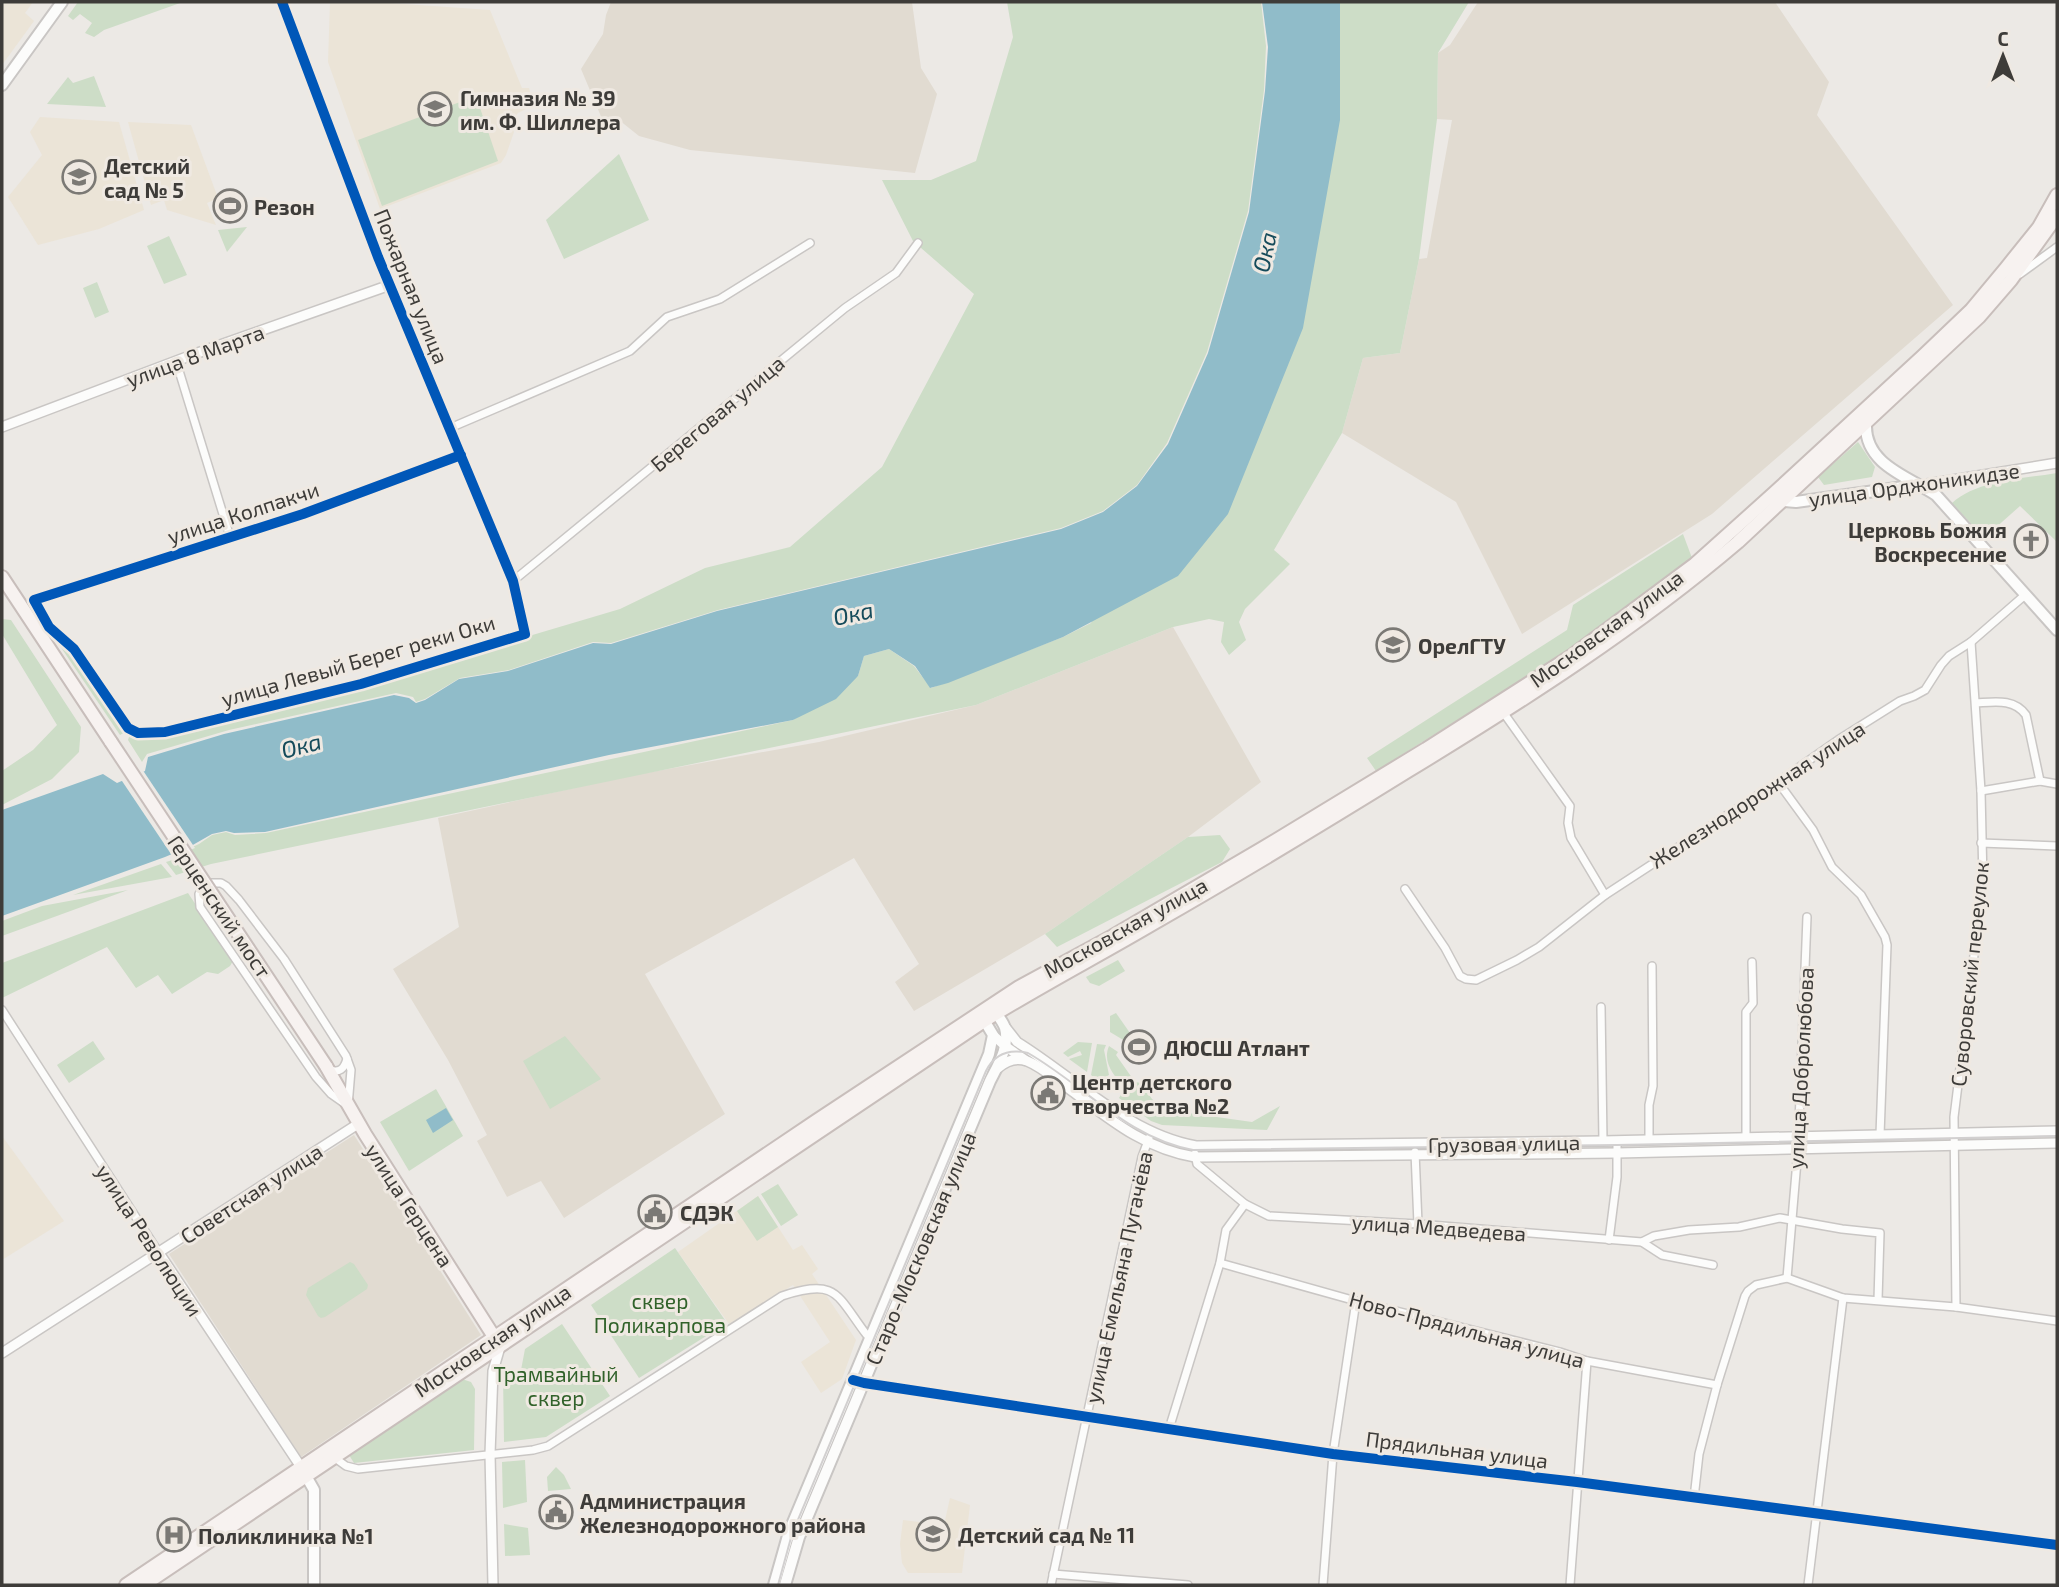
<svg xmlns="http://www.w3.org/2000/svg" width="2059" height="1587" viewBox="0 0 2059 1587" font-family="'Exo 2',sans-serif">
	<rect width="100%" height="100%" fill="#ece9e5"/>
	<g fill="#e1dbd1">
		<path d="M611,2H912L921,68L937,94L915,173L690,150L639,136L614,116L605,126L581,69L603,34L606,15Z"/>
		<path d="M1478,2H1775L1829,82L1817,115L1953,305L1712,514L1522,634L1456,502L1342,433L1363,358L1400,353L1419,259L1427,258L1452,120L1437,119L1438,53L1450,45Z"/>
		<path d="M1173,627L1261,782L1188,837L1045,934L914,1011L895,982L919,964L854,858L645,974L725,1114L564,1218L541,1181L507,1197L477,1141L487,1135L448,1060L393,969L459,927L438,818L629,776L819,742L976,705Z"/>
		<path d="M354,1135L481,1335L301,1457L169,1254Z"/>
	</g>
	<g fill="#ebe4d7">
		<path d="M2,2H33L25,13L34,21L2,65Z"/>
		<path d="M330,2H376L490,10L522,88H529L534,105L518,113L510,123L514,132L506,155L501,163L380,209L328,62Z"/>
		<path d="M40,117L119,122L144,210L99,229L38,245L8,197L42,155L30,132Z"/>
		<path d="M128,122L191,125L218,198L207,203L216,225L167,210L164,200L151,205Z"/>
		<path d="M2,1136L64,1221L2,1260Z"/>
		<path d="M758,1196L793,1250L802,1245L818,1269L812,1274L856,1340L842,1379L821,1393L801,1362L830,1342L793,1285L729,1324L678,1252Z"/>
		<path d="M950,1498L970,1505L962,1573H908L902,1563L900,1544L903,1520L944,1525Z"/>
	</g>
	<g fill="#cdddc7">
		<path d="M78,2H183L104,30L94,37L85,33L92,23L80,14L73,20L68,16Z"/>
		<path d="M1007,2H1261L1266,46L1264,90L1248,211L1207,352L1167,443L1137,485L1103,511L1061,528L718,610L611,643L593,642L509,670L460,678L425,699L416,702L413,697L396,693L229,730L147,754L142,762L128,740L129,737L361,686L620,609L705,568L790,547L882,467L974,294L913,241L882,180H931L976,161L1013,37Z"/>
		<path d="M1340,2H1469L1438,53L1437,119L1419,259L1400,353L1363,358L1342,433L1274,550L1290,564L1245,609L1239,622L1246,640L1229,655L1221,642L1224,622L1209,619L1173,627L976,705L211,864L176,875L166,862L179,858L177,854L199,844L212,835L226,832L235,835L266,833L793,720L858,676L864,656L889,649L914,666L931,688L1063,637L1091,623L1340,116Z"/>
		<path d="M94,76L106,107L47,104L68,77L73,83Z"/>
		<path d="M476,96L498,161L382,206L358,140Z"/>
		<path d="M619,154L649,220L564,259L546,220Z"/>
		<path d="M247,227L227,252L218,230Z"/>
		<path d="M169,236L187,275L164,284L147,246Z"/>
		<path d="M97,282L109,312L95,318L83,288Z"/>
		<path d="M1858,442L1875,467L1872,477L1824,485L1818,477Z"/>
		<path d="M2057,473V542L2020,506L1984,538L1952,503C1980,479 2022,479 2057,473Z"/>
		<path d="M1683,534L1692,558L1574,647L1376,771L1367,758L1567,630L1573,605Z"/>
		<path d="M2,619L11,620L81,727L79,752L52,779L2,805V771L33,750L57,725L2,634Z"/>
		<path d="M50,631L71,649L127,731L120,735Z"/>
		<path d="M1220,835L1230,849L1222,862L1057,947L1045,934L1188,837Z"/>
		<path d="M161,864L172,877L73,895Z"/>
		<path d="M128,890L2,936V921L42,906Z"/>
		<path d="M188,893L233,961L230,966L218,974L207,972L172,994L158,975L136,988L107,947L2,998V963Z"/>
		<path d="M1118,960L1125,971L1099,986L1090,983L1086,977Z"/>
		<path d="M1116,1013L1130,1033L1125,1041L1110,1032V1016Z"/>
		<path d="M565,1036L601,1079L550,1109L523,1061Z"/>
		<path d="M93,1041L105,1059L69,1083L57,1065Z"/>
		<path d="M1078,1042L1092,1043L1087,1072L1069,1059L1082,1055L1080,1051L1068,1057L1063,1053Z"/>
		<path d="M1097,1044L1106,1045L1104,1050L1109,1075L1098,1081L1091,1075Z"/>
		<path d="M1109,1046L1118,1052L1116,1055L1135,1082L1141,1083L1152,1099L1167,1110L1252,1122L1280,1106L1267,1130L1162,1125L1151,1121L1119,1098L1125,1088C1114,1076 1102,1062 1109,1046Z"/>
		<path d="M436,1089L463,1136L409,1171L380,1122Z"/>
		<path d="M778,1184L798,1215L781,1226L761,1194Z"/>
		<path d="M758,1196L778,1227L757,1241L737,1211Z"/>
		<path d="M675,1248L727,1323L639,1378L591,1305Z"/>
		<path d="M350,1262L354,1264L368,1285L367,1289L325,1317L321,1318L318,1316L306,1295L308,1288Z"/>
		<path d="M562,1324L610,1396L546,1437L504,1442L503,1375L521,1370L525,1349Z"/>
		<path d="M462,1379L471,1382L475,1389L474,1450L354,1463L349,1455Z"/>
		<path d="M525,1460L527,1502L503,1508L502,1462Z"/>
		<path d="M556,1467L564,1475L571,1489L548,1491L547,1477Z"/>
		<path d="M504,1524L528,1528L530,1555L505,1556Z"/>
	</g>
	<g fill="#90bcc9">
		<path d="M1262,2H1340V120L1303,328L1228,514L1178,576L1063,637L948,683L930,688L915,666L889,649L864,656L858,676L836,699L793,720L609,755L265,832L234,833L226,831L212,834L191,846L165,857L2,916V810L103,774L117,783L145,771L148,757L224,734L394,695L409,698L416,703L425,700L459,679L508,671L593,643L611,644L717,611L1061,529L1103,512L1137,486L1168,444L1208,353L1249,212L1265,91L1268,47Z"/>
		<path d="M446,1108L453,1120L433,1133L426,1120Z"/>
	</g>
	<path fill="#ece9e5" d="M142,769L195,848L173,857L120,778Z"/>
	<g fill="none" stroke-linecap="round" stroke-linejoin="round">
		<defs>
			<g id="minor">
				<path d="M282,2L378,257L513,581L525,634L361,684L165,732L138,733L128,728L74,649L49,627L34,600L303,514L461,455"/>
				<path d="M2020,274L2057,247"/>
				<path d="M176,361L230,537"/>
				<path d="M450,428L630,351L667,317L720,299L810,243"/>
				<path d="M513,581L845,308L896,273L918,243"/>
				<path d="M1976,703C1994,702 2014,698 2026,715L2040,781"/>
				<path d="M1503,712L1570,806L1568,823L1571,838L1605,895"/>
				<path d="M1778,782L1813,830L1832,867L1861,895L1885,937L1887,945L1880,1135"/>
				<path d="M1981,791L2040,781L2057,784"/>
				<path d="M1981,843L2057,846"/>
				<path d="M211,883H221L226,886L239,900L284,959L346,1056L351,1070L348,1106L331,1094L316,1077L200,907L199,894L202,889Z"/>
				<path d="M1405,889L1445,948L1460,976L1466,979L1476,980L1517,960L1539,947L1605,895L1778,782L1838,740L1900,701L1914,696L1925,690L1941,665L1949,656L1971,642L2025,595"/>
				<path d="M1601,1007L1603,1141"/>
				<path d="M2,1010L159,1253"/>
				<path d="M329,1070C340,1073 344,1069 347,1059"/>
				<path d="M1746,1138V1012L1753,1003L1752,962"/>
				<path d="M1649,1140V1105L1653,1086L1652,966"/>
				<path d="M1415,1152L1418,1224"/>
				<path d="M1195,1154L1197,1164L1245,1204L1269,1216L1418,1224L1642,1242L1662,1255L1713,1265"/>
				<path d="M1609,1240L1617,1177V1141"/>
				<path d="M1642,1242L1654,1236L1689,1230L1739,1227L1780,1218L1842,1229L1880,1233L1878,1300"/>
				<path d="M1220,1263L1356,1301L1560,1352L1587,1361L1717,1385"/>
				<path d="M1787,1278L1798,1149L1807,917"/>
				<path d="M1956,1307L1954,1117L1983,882L1981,791L1971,642"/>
				<path d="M860,1382L1333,1454L1577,1482L2057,1545"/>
				<path d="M1169,1429L1220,1263L1226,1230L1245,1204"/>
				<path d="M335,1458L346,1466L358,1469L533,1450L548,1446L782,1296C837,1278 836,1294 866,1334L870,1338"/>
				<path d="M1694,1498L1699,1454L1717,1385L1745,1296L1748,1291L1756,1285L1787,1278L1843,1298L1956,1307L2057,1321"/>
				<path d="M1053,1574L1188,1585"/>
				<path d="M1051,1585L1142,1157L1149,1138"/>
				<path d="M1323,1585L1333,1454L1356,1301"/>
				<path d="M1570,1585L1587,1361"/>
				<path d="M1808,1585L1843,1298"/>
			</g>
			<g id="tertiary">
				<path d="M2,427L192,355L390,285"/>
				<path d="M1921,485L2057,463"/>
				<path d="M1006,1028L1017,1042C1074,1077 1128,1134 1196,1146L1603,1141L2057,1131"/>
				<path d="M993,1035L1005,1046L1025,1060"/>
				<path d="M998,1068C1006,1061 1016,1057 1027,1061C1042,1067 1055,1079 1068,1088C1107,1117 1144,1149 1195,1157L1617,1153L2057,1143"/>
				<path d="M159,1253L301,1467"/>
				<path d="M2,1353L358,1124"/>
				<path d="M493,1585L490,1454L493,1371L500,1347"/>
			</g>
			<g id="secondary">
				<path d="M2,85L62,2"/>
				<path d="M1866,425C1865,465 1909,477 1936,495L2057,630"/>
				<path d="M1778,497L1784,501L1796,502L1918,485"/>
				<path d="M302,1469L314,1490V1585"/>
				<path d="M774,1585L789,1532L989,1054L993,1035L981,1015"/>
				<path d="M785,1585L799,1537L990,1081C998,1065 1010,1046 1005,1028C1003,1021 997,1015 993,1009"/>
			</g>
			<g id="primary">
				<path d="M2,577L111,742"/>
				<path d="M326,1066L365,1134L498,1343"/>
				<path d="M126,1585L816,1121L1019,987L1113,936L1263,848L1426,749L1573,655L1695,564L1773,494L1923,356L1971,310L2006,268L2039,227L2057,195"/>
				<path d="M144,1585L984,1021C1040,986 1098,956 1154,923C1240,874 1324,823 1408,771C1523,701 1636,629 1738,542L1979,317L2011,280L2057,216"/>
			</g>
		</defs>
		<use href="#minor" stroke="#c9c6c4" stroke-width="10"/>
		<use href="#tertiary" stroke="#c9c6c4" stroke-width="12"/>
		<use href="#secondary" stroke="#c9c6c4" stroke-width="14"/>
		<use href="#primary" stroke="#c8bebb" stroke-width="16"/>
		<use href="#minor" stroke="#fcfcfb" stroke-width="7"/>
		<use href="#tertiary" stroke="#fcfcfb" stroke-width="9"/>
		<use href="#secondary" stroke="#fcfcfb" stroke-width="10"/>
		<use href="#primary" stroke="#f7f2f0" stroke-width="12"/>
		<path stroke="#d2d0d0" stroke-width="2" d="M778,1585L792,1534L986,1071C995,1053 1010,1049 1028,1053C1084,1085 1127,1138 1193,1150L1617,1145L2057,1136"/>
		<defs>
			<path id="primary-bridge" d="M111,742L326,1066"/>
		</defs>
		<use href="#primary-bridge" stroke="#c8bebb" stroke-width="16" stroke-linecap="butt"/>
		<use href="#primary-bridge" stroke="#f7f2f0" stroke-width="12"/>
		<defs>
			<g id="cycleway">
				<path d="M282,2L378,257L513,581L525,634L361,684L165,732L138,733L128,728L74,649L49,627L34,600L303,514L461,455"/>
				<path d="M853,1380L864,1383L1333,1454L1577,1482L2057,1545"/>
			</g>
		</defs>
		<use href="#cycleway" stroke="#efe9e2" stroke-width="15"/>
		<use href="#cycleway" stroke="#0057b8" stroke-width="10"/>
	</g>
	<defs>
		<symbol id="school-ring" viewBox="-11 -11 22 22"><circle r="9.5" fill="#efe9e2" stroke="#7b7975" stroke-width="1.5"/><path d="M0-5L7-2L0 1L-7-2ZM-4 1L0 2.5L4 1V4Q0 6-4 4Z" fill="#7b7975"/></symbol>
		<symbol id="stadium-ring" viewBox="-11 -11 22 22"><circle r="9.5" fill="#efe9e2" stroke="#7b7975" stroke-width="1.5"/><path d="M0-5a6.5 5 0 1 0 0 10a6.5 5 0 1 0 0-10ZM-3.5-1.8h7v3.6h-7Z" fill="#7b7975"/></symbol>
		<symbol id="church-ring" viewBox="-11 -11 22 22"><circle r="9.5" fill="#efe9e2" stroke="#7b7975" stroke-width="1.5"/><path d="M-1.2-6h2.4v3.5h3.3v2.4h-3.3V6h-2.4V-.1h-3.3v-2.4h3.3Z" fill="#7b7975"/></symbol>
		<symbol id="university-ring" viewBox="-11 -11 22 22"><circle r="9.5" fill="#efe9e2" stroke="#7b7975" stroke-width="1.5"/><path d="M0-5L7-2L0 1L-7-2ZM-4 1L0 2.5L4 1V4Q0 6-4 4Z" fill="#7b7975"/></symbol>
		<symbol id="civic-ring" viewBox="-11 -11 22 22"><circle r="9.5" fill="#efe9e2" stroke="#7b7975" stroke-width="1.5"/><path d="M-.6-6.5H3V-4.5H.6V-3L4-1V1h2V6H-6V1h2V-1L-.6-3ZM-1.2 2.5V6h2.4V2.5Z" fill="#7b7975"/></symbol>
		<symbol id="hospital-ring" viewBox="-11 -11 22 22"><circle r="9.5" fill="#efe9e2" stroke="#7b7975" stroke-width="1.5"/><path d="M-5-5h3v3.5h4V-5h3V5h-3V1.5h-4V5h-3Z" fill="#7b7975"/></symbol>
	</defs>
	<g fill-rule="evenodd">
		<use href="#school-ring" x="416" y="90" width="38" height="38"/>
		<use href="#school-ring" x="60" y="158" width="38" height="38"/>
		<use href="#stadium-ring" x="211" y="187" width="38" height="38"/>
		<use href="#church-ring" x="2012" y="522" width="38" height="38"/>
		<use href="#university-ring" x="1374" y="626" width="38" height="38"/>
		<use href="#stadium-ring" x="1120" y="1028" width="38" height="38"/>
		<use href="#civic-ring" x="1029" y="1074" width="38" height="38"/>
		<use href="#civic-ring" x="636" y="1193" width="38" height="38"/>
		<use href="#civic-ring" x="537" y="1493" width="38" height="38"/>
		<use href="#school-ring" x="914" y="1515" width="38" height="38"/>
		<use href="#hospital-ring" x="155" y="1516" width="38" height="38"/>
	</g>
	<g text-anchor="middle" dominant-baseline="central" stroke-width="6" stroke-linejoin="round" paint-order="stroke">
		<g font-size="21" font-weight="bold" fill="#3e3c39" stroke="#efe9e2" text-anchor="start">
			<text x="460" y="97">Гимназия № 39<tspan x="460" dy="24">им. Ф. Шиллера</tspan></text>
			<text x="104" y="165">Детский<tspan x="104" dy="24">сад № 5</tspan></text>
			<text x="254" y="206">Резон</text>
			<text x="2007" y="529" text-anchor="end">Церковь Божия<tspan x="2007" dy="24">Воскресение</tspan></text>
			<text x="1418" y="645">ОрелГТУ</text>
			<text x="1164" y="1047">ДЮСШ Атлант</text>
			<text x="1072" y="1081">Центр детского<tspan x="1072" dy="24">творчества №2</tspan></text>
			<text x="680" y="1212">СДЭК</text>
			<text x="580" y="1500">Администрация<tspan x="580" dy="24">Железнодорожного района</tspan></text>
			<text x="958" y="1534">Детский сад № 11</text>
			<text x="198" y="1535">Поликлиника №1</text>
		</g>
		<g font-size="21" fill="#3e3c39" stroke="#efe9e2">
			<text transform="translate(412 286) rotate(68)">Пожарная улица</text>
			<text transform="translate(195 355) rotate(-20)">улица 8 Марта</text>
			<text transform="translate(717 413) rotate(-40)">Береговая улица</text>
			<text transform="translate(1914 484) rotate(-8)">улица Орджоникидзе</text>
			<text transform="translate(243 512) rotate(-18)">улица Колпакчи</text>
			<text transform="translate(1606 628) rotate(-36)">Московская улица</text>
			<text transform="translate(358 660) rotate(-16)">улица Левый Берег реки Оки</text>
			<text transform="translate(1757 794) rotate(-33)">Железнодорожная улица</text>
			<text transform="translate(220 906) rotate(56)">Герценский мост</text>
			<text transform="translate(1125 927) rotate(-29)">Московская улица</text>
			<text transform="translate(1969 974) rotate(-84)">Суворовский переулок</text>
			<text transform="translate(1800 1068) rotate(-87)">улица Добролюбова</text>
			<text transform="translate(1504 1143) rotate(-1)">Грузовая улица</text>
			<text transform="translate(251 1193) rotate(-33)">Советская улица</text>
			<text transform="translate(410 1205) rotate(57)">улица Герцена</text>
			<text transform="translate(1439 1227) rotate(4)">улица Медведева</text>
			<text transform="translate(150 1240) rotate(57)">улица Революции</text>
			<text transform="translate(920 1248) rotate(-67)">Старо-Московская улица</text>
			<text transform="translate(1118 1277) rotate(-78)">улица Емельяна Пугачёва</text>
			<text transform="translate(1467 1329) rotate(15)">Ново-Прядильная улица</text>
			<text transform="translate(492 1340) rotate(-34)">Московская улица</text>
			<text transform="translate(1457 1449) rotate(7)">Прядильная улица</text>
		</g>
		<g font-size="21" fill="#31622a" stroke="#efe9e2">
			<text x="660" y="1300">сквер<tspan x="660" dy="24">Поликарпова</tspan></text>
			<text x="556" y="1373">Трамвайный<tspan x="556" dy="24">сквер</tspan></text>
		</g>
		<g font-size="23" font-style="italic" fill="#154b5b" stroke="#efe9e2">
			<text transform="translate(1264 252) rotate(-78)">Ока</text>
			<text transform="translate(853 613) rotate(-12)">Ока</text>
			<text transform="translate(301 745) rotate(-14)">Ока</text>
		</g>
	</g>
	<rect width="2059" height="1587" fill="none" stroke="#3e3c39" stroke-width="7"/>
	<g transform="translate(2003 56)" stroke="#efe9e2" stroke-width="5" paint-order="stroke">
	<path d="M0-5L12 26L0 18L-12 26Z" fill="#3e3c39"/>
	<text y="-10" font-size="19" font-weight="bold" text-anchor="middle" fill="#3e3c39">С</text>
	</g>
</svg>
